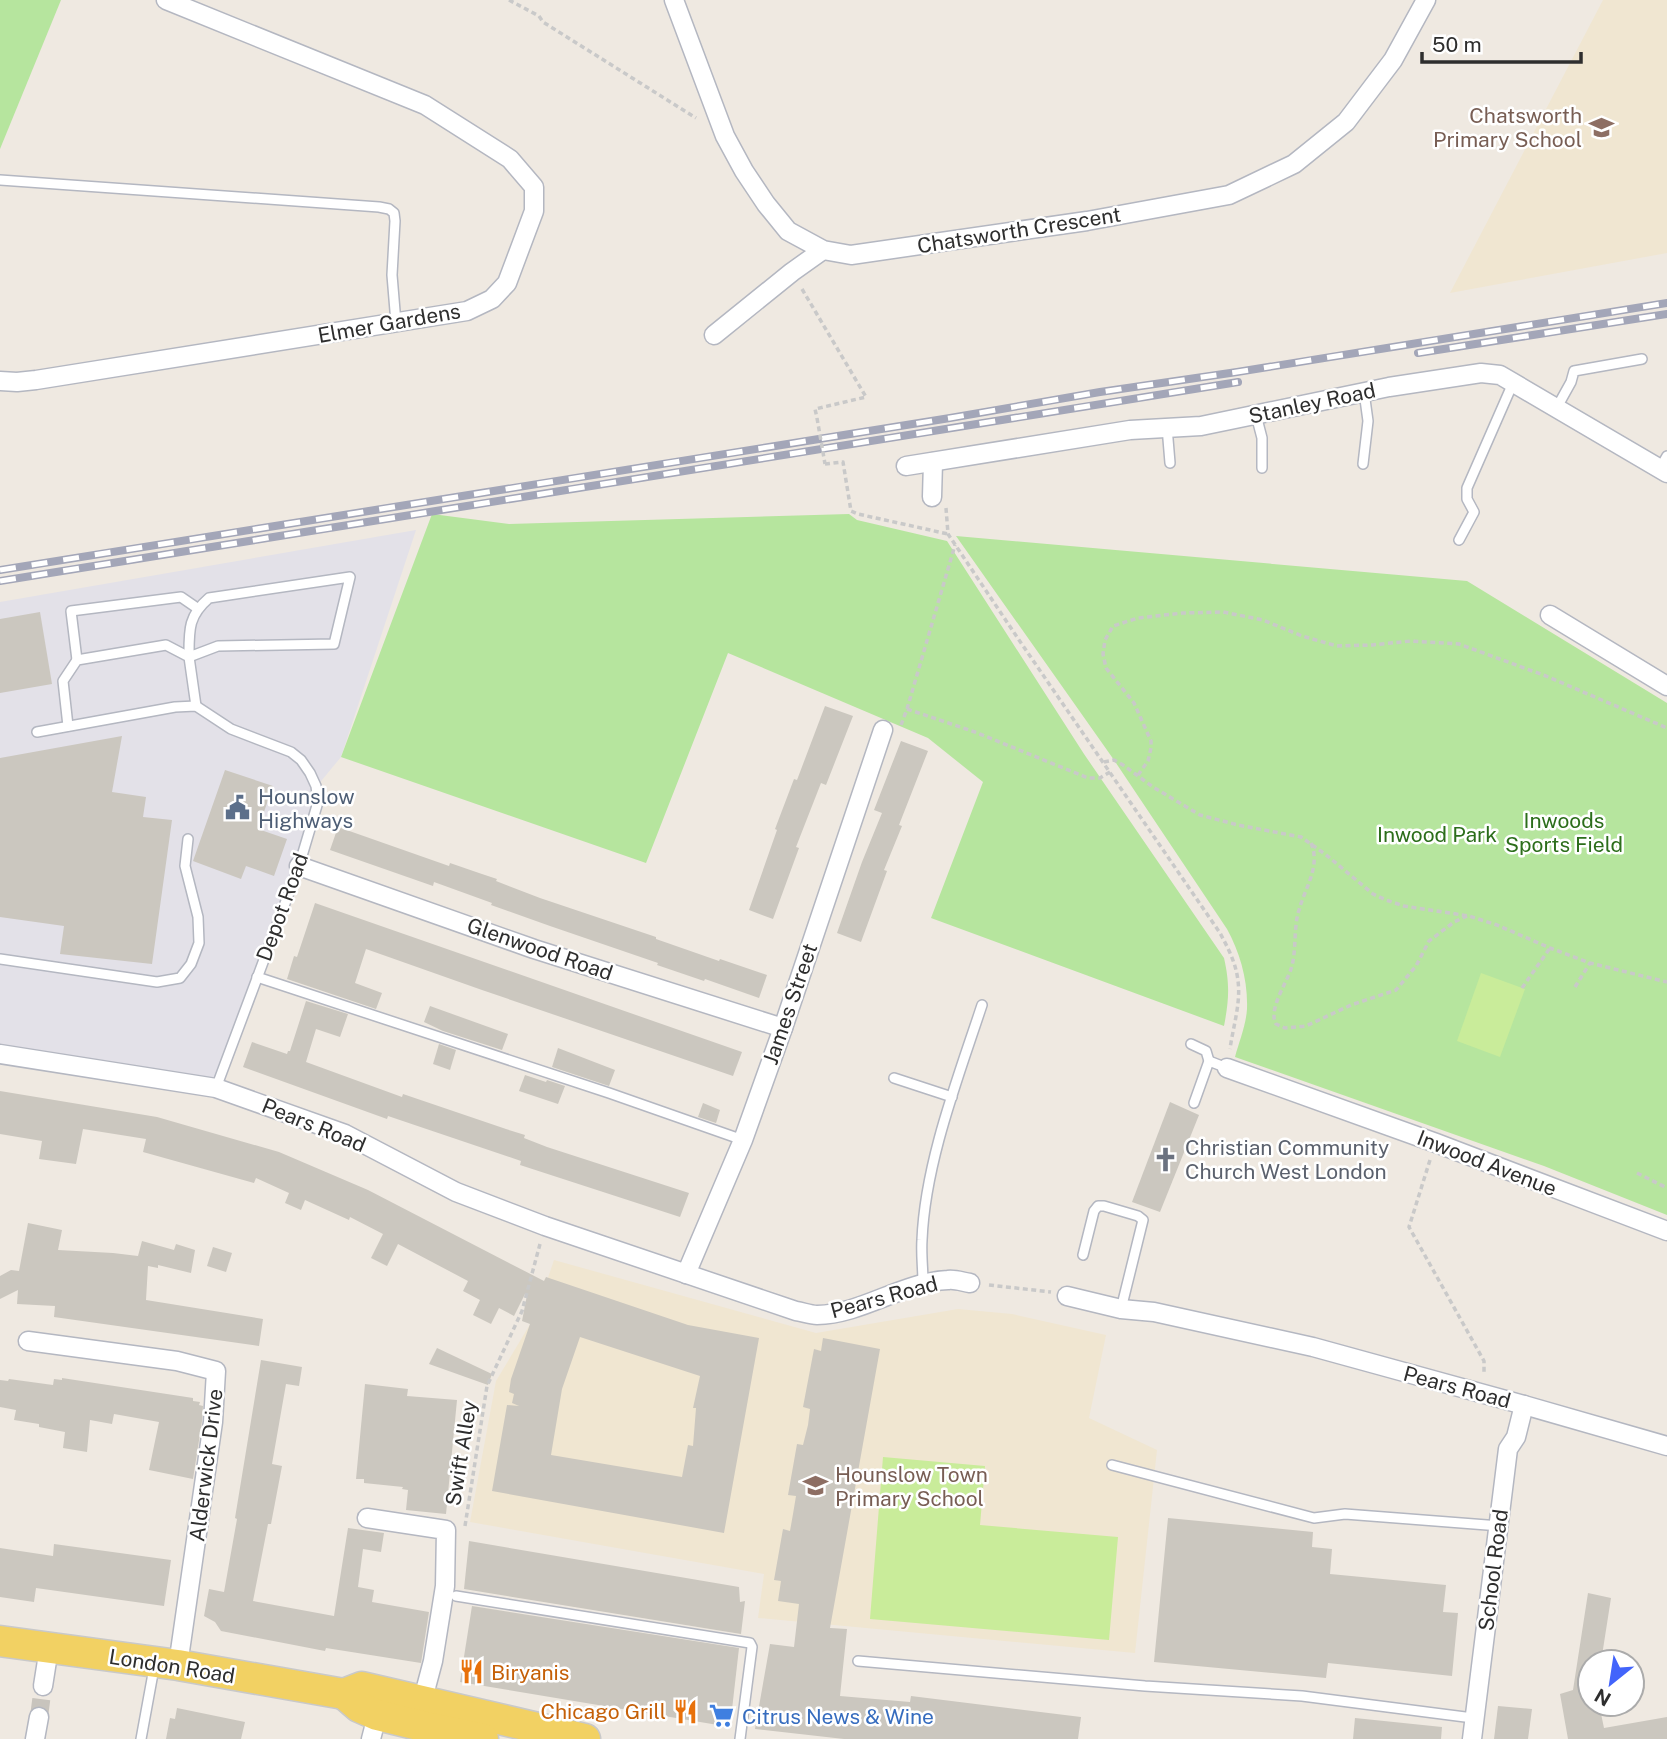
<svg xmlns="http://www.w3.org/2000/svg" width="1667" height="1739" viewBox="0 0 1667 1739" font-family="'Public Sans',sans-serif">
	<rect width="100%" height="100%" fill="#efe9e1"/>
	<path fill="#e3e1e8" d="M416,530L341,757L317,786L318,802L216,1088L0,1054V602Z"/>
	<g fill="#f0e6d1">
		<path d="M1603,0H1667V253L1450,293Z"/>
		<path d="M554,1260L816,1333L958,1309L1012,1314L1106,1335L1089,1418L1157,1450L1135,1653L758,1618L764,1574L470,1522L496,1381L535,1316Z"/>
	</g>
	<g fill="#b6e59e">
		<path d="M0,0H61L0,149Z"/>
		<path d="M432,514L509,524L849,514L857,520L947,541L1084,754L1224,958C1230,984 1229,1000 1224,1026L931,918L983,782L928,738L728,653L646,863L341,757Z"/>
		<path d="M956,536L1467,581L1667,703V1215L1544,1166L1235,1057C1239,1042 1246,1025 1247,1009C1248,980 1240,953 1227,929L1114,760Z"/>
	</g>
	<g fill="#c9ec9a">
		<path d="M1481,973L1525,989L1500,1057L1457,1041Z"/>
		<path d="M883,1457L985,1466L980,1525L1118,1537L1109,1640L870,1619Z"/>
	</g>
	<g fill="#cbc7bf" fill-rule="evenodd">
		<path d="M40,612L52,684L0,693V619Z"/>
		<path d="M825,706L853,716L826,785L821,783L796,847L799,848L773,919L749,910L777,830L775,829L794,779L797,780Z"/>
		<path d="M122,736L112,792L146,797L143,817L172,820L152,964L60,954L64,926L0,917V758Z"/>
		<path d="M901,741L928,751L899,825L902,826L884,870L887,871L861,942L837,933L862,862L882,813L874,810Z"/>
		<path d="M225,770L273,786L258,829L287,839L274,876L246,866L241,879L193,861Z"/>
		<path d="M338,827L449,866L450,863L479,873L497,879L496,881L540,898L656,937V939L719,961L720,959L767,975L759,998L705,979L704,981L657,965L658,963L550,926L491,905L492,903L434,882L433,886L330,850Z"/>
		<path d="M315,903L742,1052L733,1076L482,990L366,949L355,983L382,993L376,1009L287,979L294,956L297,957Z"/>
		<path d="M306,1001L348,1014L340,1037L316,1029L306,1062L402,1097L403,1094L506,1129L525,1135L524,1138L547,1147L689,1193L680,1217L520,1165L521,1161L388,1116L387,1119L243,1067L252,1042L287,1054L288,1051H290Z"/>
		<path d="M430,1006L508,1034L502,1050L443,1031L424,1022Z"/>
		<path d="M439,1044L456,1050L450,1070L433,1064Z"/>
		<path d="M558,1048L615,1070L609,1086L552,1067Z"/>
		<path d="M525,1075L546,1082L547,1080L565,1086L558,1104L519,1091Z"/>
		<path d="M0,1091L157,1117L279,1152L368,1190L544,1281L546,1277L688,1325L759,1338L724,1533L492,1491L507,1405L519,1406L512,1403L514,1394L509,1392L511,1379L530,1324L522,1321L527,1295L525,1294L514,1316L499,1308L491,1324L473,1315L480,1300L463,1291L468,1281L398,1244L387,1266L371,1258L383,1234L350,1217L349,1220L305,1200L301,1210L285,1203L289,1193L256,1178L254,1183L143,1152L146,1139L83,1129L76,1164L39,1159L42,1141L0,1134ZM580,1337L700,1376L693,1408H696L693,1446L688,1445L682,1477L551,1455L562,1389Z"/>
		<path d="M1170,1102L1199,1115L1160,1212L1132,1202Z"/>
		<path d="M703,1103L720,1110L716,1123L698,1117Z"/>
		<path d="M28,1223L62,1230L58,1250L113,1253L138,1256L142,1241L174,1250L176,1244L195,1250L191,1273L158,1265V1268L148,1266L146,1300L263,1319L259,1346L54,1317L55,1306L17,1304L18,1290L0,1299V1276L11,1270L19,1271Z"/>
		<path d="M213,1247L232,1253L226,1272L207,1266Z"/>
		<path d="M823,1338L880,1349L830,1628L847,1629L840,1696L910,1702L911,1696L1081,1717L1078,1739H844L755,1729L770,1644L794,1647L799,1604L778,1601L781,1581L774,1580L783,1529L790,1531L793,1514L796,1496L788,1495L797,1444L803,1445L808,1425L810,1409L803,1407L814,1349L821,1351Z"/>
		<path d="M437,1348L492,1374L488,1385L429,1364Z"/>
		<path d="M261,1360L302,1367L299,1386L286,1384L272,1464L282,1466L271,1524H268L253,1601L334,1616L348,1528L384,1533L381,1552L363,1549L358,1587L374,1590L372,1602L429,1612L421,1663L326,1648L325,1651L221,1631L215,1622L204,1616L209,1589L224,1592L237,1519L235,1518Z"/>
		<path d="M62,1378L193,1398V1401L200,1402L199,1405L203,1406L202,1421L193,1479L149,1470L159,1422L114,1414L112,1424L90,1420L87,1452L63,1448L65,1432L39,1427V1424L14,1420L16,1410L0,1407V1380L8,1381L9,1379L53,1385L54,1379L62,1380Z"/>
		<path d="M365,1384L408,1389L407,1396L457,1400L446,1514L406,1510L408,1490L402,1489L403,1487L364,1483V1479H356Z"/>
		<path d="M1168,1518L1313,1532L1312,1547L1332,1549L1330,1574L1446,1585L1443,1612L1458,1613L1452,1676L1328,1663L1326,1678L1154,1662Z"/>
		<path d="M469,1541L739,1587L740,1602L745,1601L741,1634L464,1589Z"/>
		<path d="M54,1544L171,1560L164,1606L36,1588L34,1602L0,1597V1548L53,1556Z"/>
		<path d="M1588,1593L1611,1598L1601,1662H1590V1704H1599L1604,1728L1667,1717V1739H1568L1560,1694L1573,1690Z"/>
		<path d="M472,1606L739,1648L730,1727L460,1682Z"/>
		<path d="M1498,1706L1532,1709L1528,1739H1494Z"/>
		<path d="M177,1708L245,1722L241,1739H166L170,1718L175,1719Z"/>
		<path d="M1355,1718L1442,1727L1441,1739H1353Z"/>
	</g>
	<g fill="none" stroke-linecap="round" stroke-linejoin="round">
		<path stroke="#c8c4bd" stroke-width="18" stroke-dasharray="18 9" stroke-linecap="butt" d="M39,1717L43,1686"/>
		<defs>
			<g id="service">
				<path d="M0,180L379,207L389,209L394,213L395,221L392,275L396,323"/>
				<path d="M1556,409L1571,382L1574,371L1642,359"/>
				<path d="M1256,415L1262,438V468"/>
				<path d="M1167,427L1170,463"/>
				<path d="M1363,464L1368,421L1364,392"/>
				<path d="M1659,470L1667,456"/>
				<path d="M1459,540L1474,512L1467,499V488L1513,383"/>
				<path d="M350,577L334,644L218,646L189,657C189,630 188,616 209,598Z"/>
				<path d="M77,660L71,611L181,597L197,608"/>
				<path d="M68,726L63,681L77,660L166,645L189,657L196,706"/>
				<path d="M37,732L175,707L196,706L231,729L291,752L301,760L310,773L316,786L318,802L299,866L216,1088"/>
				<path d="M0,959L157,982L180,978L191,964L199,943L198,917L185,866L188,839"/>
				<path d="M257,977L609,1093L743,1140"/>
				<path d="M1191,1044L1206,1051L1209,1061"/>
				<path d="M894,1078L952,1097"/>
				<path d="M1194,1103L1209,1061L1227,1068"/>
				<path d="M1083,1255L1094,1211L1098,1206H1104L1138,1216L1143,1220L1121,1309"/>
				<path d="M923,1283C923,1269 921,1254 922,1240C925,1163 958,1078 982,1005"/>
				<path d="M1112,1465L1314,1518L1345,1514L1500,1526"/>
				<path d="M456,1596L750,1643L752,1647L740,1739"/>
				<path d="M858,1661L1145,1686L1302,1696L1473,1718"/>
				<path d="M141,1739L154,1668"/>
			</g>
			<g id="minor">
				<path d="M674,0L725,136L744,171L766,204L788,231L823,250L851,255L1087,221L1229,195L1294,164L1346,122L1393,60L1426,0"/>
				<path d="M714,335L792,272L823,250"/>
				<path d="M0,381L17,382L36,380L467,311L492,299L507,283L534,211V187L510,159L425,105L166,0"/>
				<path d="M906,466L1130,430L1201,426L1389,387L1481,373L1500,375L1667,473"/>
				<path d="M932,497L933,462"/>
				<path d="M1550,615L1667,686"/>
				<path d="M299,866L534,949L783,1028"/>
				<path d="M0,1054L216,1088L345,1134L456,1192L545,1226L796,1311C803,1312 810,1315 817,1315C863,1314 902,1282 948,1280C955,1279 963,1282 970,1283"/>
				<path d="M1227,1068L1436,1143L1667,1231"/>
				<path d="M686,1274L743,1140L783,1028L883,730"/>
				<path d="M1067,1296L1121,1309L1154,1312L1313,1347L1524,1405L1667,1446"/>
				<path d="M28,1341L177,1361L216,1371L213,1422L178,1665"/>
				<path d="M367,1518L446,1530L445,1586L433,1661L420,1710"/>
				<path d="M43,1686L49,1648"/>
				<path d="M35,1739L39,1717"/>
				<path d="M371,1739L379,1708"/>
				<path d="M1472,1739L1508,1449L1516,1437L1524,1405"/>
			</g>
			<g id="primary">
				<path d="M0,1641L178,1665L344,1694L362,1687L585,1739"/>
				<path d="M344,1694L359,1707L377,1715L435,1729L483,1739"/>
			</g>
		</defs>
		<use href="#service" stroke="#b4b7c1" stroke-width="12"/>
		<use href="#minor" stroke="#b4b7c1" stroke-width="21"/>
		<use href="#primary" stroke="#c9c9c9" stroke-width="33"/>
		<g stroke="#c9c9c9" stroke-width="3.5" stroke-dasharray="5 3.5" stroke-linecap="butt">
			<path d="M509,0L539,16L543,22L696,118"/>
			<path d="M802,289L866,397L815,409L817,418"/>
			<path d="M825,464L843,462L851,511L858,514L948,534"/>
			<path d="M946,508L948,534L1019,640L1220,933C1228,948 1236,963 1238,981C1241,1003 1233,1027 1230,1049"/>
			<path d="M907,709L975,732L1088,778H1100L1110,772"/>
			<path d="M901,725L907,709L955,545"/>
			<path d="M1104,762L1114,760L1123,765L1153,787L1200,815L1238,825L1301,837L1325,854L1373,894L1386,900L1404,906L1469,916L1497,925L1550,948L1590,963L1667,982"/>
			<path d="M1138,775L1148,761L1151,748V741L1134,703L1106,668L1103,654L1105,640L1113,626L1138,618L1183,613L1223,612L1263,620L1302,636L1337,646L1372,645L1411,641L1459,644L1546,676L1667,728"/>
			<path d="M1311,843C1321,866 1305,888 1299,910C1293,929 1297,950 1291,969C1286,984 1268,1010 1276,1024L1285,1028L1306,1026L1351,1005L1396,990L1416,966L1429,941L1454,922L1467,916"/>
			<path d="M1575,987L1590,963"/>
			<path d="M1522,988L1550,948"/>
			<path d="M1430,1160L1409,1227L1484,1361V1374"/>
			<path d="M1637,1173L1667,1188"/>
			<path d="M989,1285L1051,1292"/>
			<path d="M465,1526L487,1386L522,1311L540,1244"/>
		</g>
		<use href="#service" stroke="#fff" stroke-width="9"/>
		<use href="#minor" stroke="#fff" stroke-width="18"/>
		<use href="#primary" stroke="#f2d163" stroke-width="30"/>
		<defs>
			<g id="rail">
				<path d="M1418,353L1667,314"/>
				<path d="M0,570L950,418L1100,392L1237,372L1667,303"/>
				<path d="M0,581L1238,382"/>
			</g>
		</defs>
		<use href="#rail" stroke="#a3a6b8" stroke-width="8"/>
		<use href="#rail" stroke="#fff" stroke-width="5" stroke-dasharray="16" stroke-linecap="butt"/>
		<path stroke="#c9c9c9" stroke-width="3.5" stroke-dasharray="5 3.5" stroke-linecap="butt" d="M817,418L825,464"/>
	</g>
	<defs>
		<symbol id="school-bare" viewBox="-9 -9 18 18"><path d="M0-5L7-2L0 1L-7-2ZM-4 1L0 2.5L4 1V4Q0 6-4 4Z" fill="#8d6e63" stroke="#fff" stroke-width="2.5" paint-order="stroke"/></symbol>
		<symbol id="civic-bare" viewBox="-9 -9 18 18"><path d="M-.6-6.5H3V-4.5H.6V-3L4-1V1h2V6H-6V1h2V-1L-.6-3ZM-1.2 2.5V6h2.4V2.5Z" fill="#5c6f8a" stroke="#fff" stroke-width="2.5" paint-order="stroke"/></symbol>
		<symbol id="church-bare" viewBox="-9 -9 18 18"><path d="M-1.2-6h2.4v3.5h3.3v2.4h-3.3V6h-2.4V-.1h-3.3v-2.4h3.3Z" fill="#6b7280" stroke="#fff" stroke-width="2.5" paint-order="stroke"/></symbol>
		<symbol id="restaurant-bare" viewBox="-9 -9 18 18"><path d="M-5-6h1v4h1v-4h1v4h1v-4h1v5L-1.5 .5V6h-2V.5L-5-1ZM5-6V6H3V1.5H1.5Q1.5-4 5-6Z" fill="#e8710a" stroke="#fff" stroke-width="2.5" paint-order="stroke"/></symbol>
		<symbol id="supermarket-bare" viewBox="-9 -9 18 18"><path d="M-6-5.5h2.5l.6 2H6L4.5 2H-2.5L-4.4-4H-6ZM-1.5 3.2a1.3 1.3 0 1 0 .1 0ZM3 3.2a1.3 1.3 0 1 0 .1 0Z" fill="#3f7fe0" stroke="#fff" stroke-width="2.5" paint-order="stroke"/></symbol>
	</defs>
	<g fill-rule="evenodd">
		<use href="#school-bare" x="1584" y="110" width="35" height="35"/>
		<use href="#civic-bare" x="220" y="790" width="35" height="35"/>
		<use href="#church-bare" x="1148" y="1142" width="35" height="35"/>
		<use href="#school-bare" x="798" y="1468" width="35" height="35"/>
		<use href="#restaurant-bare" x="454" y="1654" width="35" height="35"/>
		<use href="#restaurant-bare" x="668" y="1694" width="35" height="35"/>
		<use href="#supermarket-bare" x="704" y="1698" width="35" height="35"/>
	</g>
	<g text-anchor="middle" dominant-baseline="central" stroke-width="5" stroke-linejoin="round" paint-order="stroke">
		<g font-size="21" fill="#785e54" stroke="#fff" text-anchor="end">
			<text x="1582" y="115">Chatsworth<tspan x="1582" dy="24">Primary School</tspan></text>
			<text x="835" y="1474" text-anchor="start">Hounslow Town<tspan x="835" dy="24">Primary School</tspan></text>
		</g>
		<g font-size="21" fill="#2e2e2e" stroke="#fff">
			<text transform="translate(1019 230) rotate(-9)">Chatsworth Crescent</text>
			<text transform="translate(389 323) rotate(-10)">Elmer Gardens</text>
			<text transform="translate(1312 403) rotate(-12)">Stanley Road</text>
			<text transform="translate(282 907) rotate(-70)">Depot Road</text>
			<text transform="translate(540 949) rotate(19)">Glenwood Road</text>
			<text transform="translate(790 1004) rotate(-71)">James Street</text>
			<text transform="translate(314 1125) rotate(22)">Pears Road</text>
			<text transform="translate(1487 1163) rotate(21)">Inwood Avenue</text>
			<text transform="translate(884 1297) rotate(-15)">Pears Road</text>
			<text transform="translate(1457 1387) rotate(15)">Pears Road</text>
			<text transform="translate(461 1453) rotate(-81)">Swift Alley</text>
			<text transform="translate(206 1465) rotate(-83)">Alderwick Drive</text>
			<text transform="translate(1493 1570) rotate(-83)">School Road</text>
			<text transform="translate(172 1666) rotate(9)">London Road</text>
		</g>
		<g font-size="21" fill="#4e5e75" stroke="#fff" text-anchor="start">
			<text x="258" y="796">Hounslow<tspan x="258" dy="24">Highways</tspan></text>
		</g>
		<g font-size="21" fill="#2c6e1b" stroke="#fff">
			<text x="1564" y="820">Inwoods<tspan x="1564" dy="24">Sports Field</tspan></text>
			<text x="1437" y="834">Inwood Park</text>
		</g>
		<g font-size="21" fill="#5b616d" stroke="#fff" text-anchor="start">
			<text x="1185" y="1147">Christian Community<tspan x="1185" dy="24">Church West London</tspan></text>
		</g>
		<g font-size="21" fill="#c56008" stroke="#fff" text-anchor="start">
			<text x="491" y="1672">Biryanis</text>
			<text x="666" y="1711" text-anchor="end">Chicago Grill</text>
		</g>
		<g font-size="21" fill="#366cbe" stroke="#fff" text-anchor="start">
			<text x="742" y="1716">Citrus News &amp; Wine</text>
		</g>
	</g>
	<g transform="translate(1611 1683) rotate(210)"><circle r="33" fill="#ffffff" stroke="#ababab" stroke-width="2"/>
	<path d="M0-5L12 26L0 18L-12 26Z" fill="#4264fb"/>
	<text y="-10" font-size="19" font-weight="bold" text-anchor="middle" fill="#2e2e2e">N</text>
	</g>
	<path d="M1422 52v10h159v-10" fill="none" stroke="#2e2e2e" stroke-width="3.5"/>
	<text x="1432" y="52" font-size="21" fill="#2e2e2e" stroke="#ffffff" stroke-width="5" paint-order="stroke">50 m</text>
</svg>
